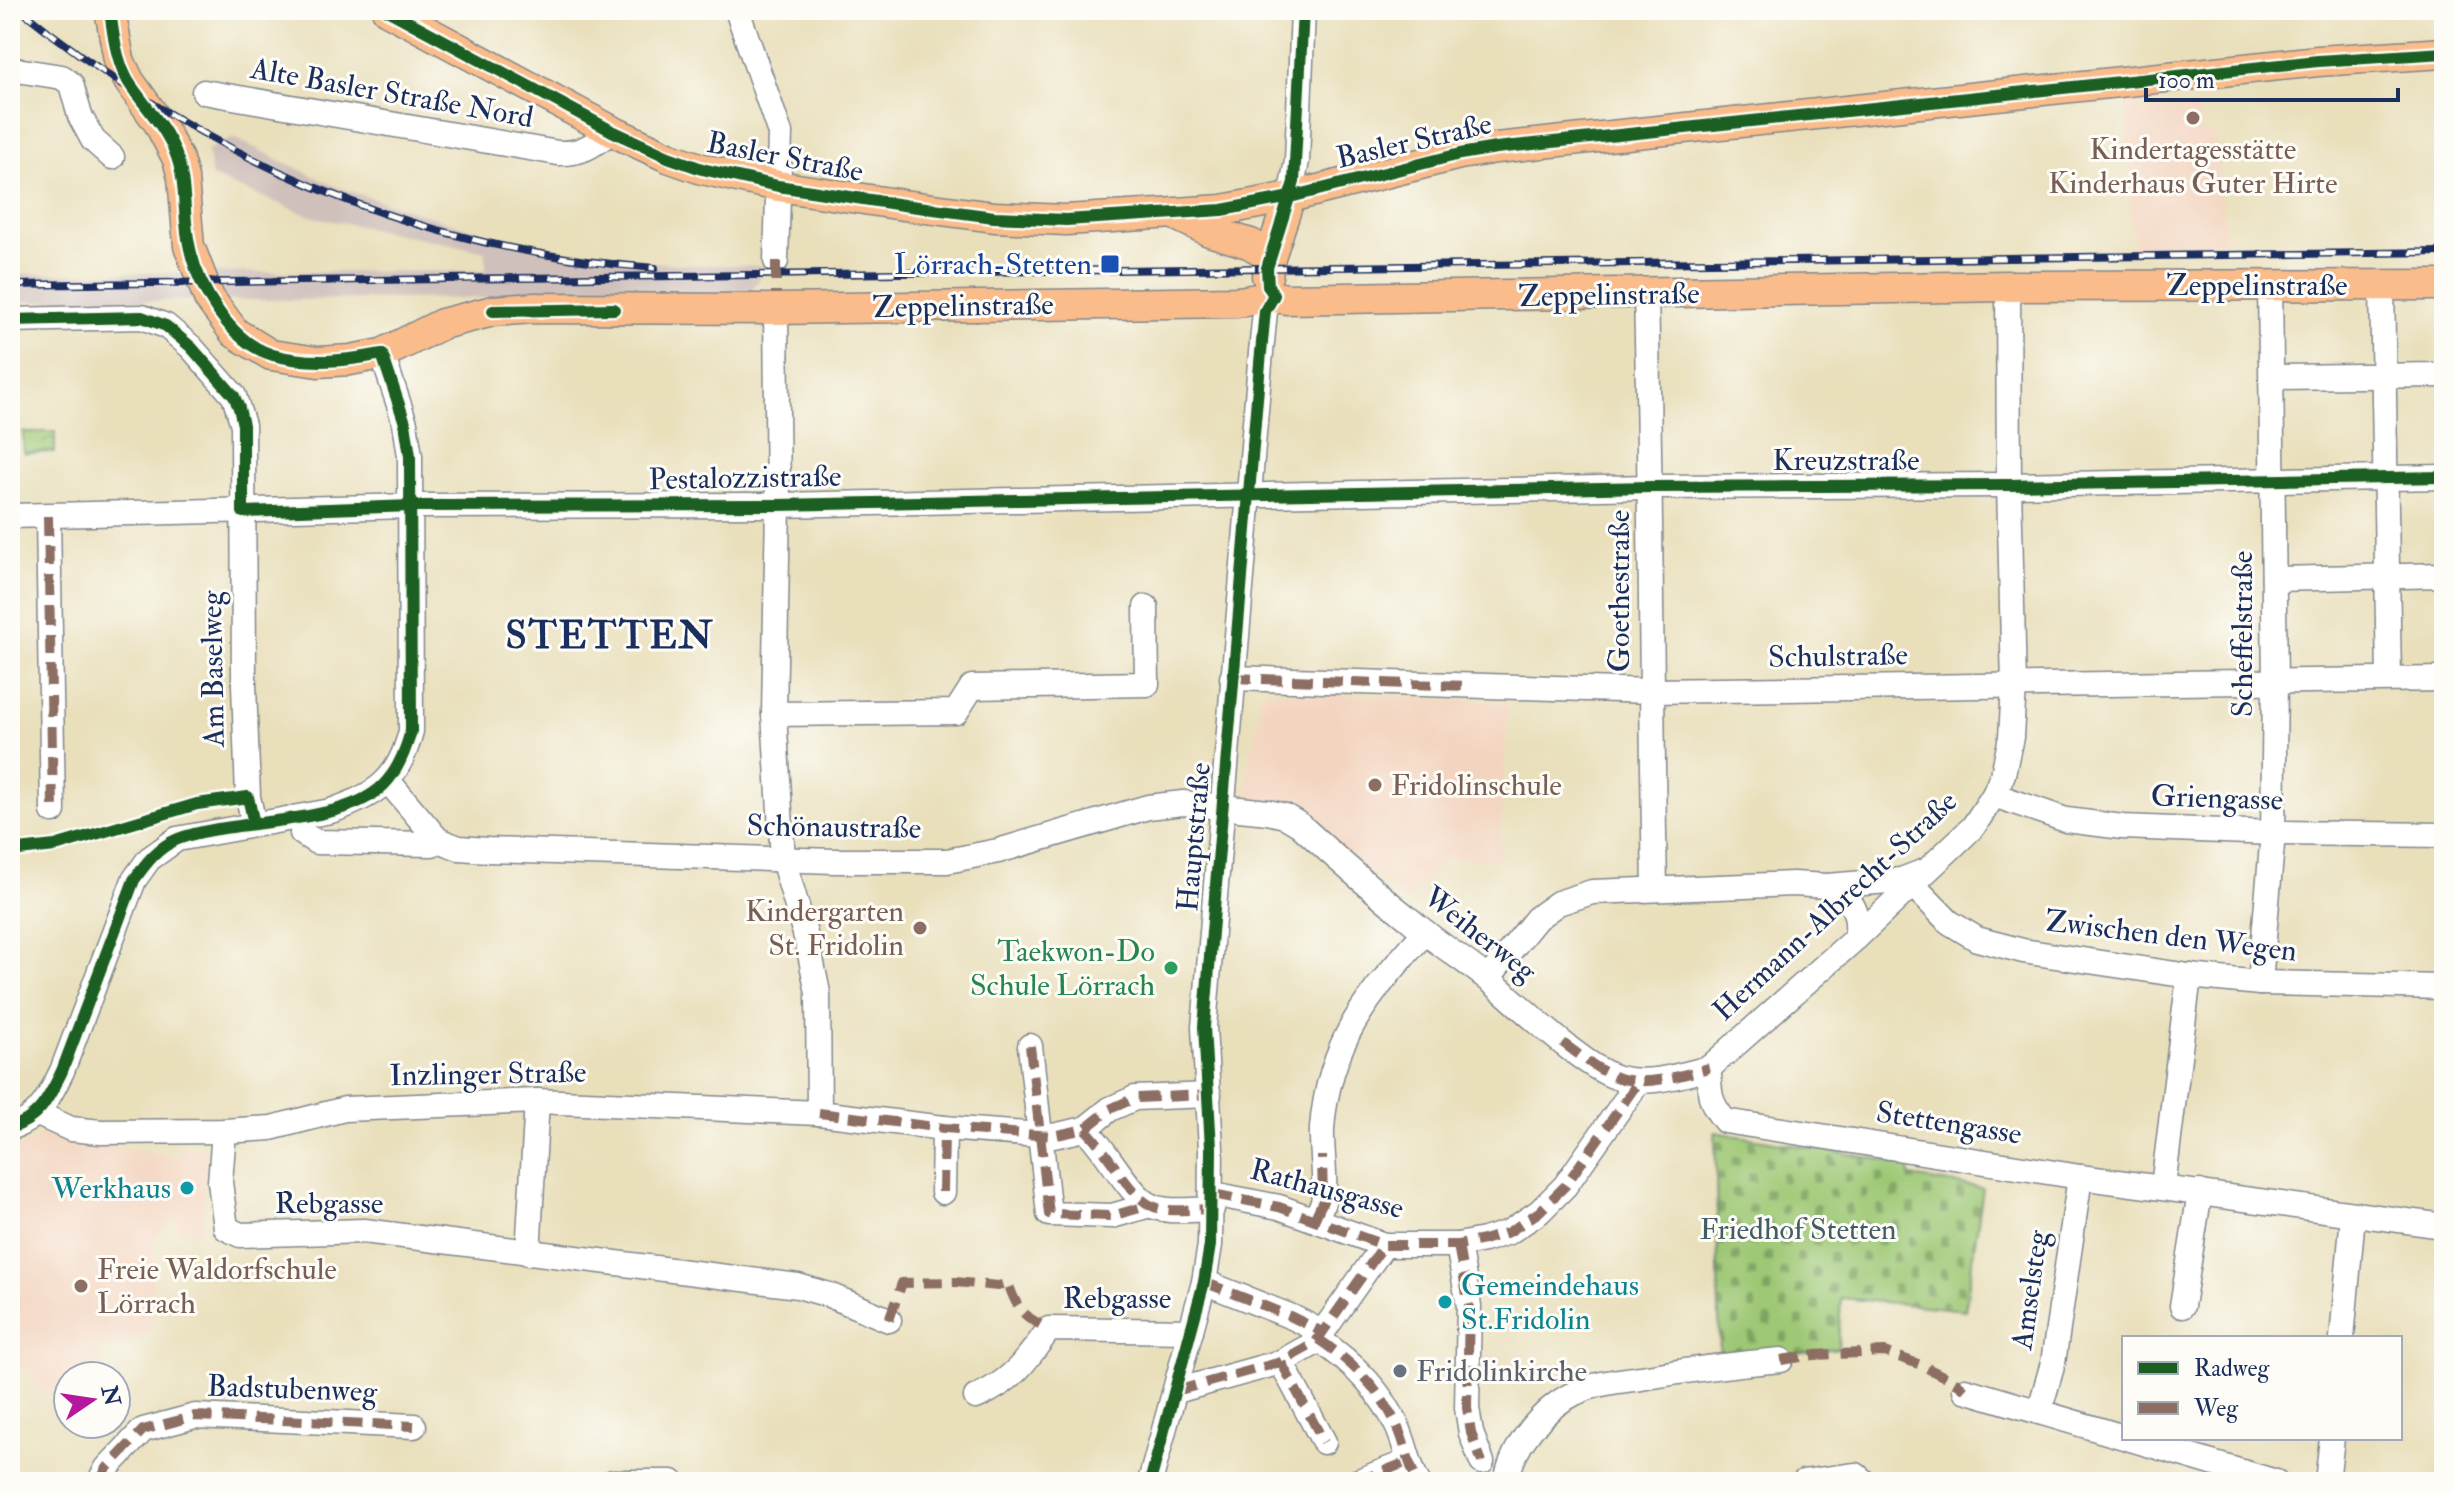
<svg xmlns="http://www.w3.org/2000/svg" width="2454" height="1492" viewBox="0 0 2454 1492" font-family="'IM FELL Double Pica',serif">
	<defs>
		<pattern id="cemetery-stones" width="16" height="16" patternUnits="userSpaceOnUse" patternTransform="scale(2)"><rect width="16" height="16" fill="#9ec874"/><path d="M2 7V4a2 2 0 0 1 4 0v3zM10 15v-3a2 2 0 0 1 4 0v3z" fill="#80a362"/></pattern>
		<pattern id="park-crowns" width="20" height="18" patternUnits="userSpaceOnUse" patternTransform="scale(2)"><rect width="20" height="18" fill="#9ec874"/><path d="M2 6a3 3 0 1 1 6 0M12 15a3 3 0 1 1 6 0" fill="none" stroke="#80a362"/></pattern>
	</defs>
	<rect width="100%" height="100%" fill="#fdfcf7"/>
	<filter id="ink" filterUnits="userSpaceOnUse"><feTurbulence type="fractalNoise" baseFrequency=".0125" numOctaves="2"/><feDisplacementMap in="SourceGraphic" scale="16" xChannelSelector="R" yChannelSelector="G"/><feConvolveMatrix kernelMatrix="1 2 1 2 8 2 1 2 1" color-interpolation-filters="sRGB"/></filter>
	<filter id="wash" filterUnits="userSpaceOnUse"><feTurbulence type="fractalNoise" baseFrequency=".006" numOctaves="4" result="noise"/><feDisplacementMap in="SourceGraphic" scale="32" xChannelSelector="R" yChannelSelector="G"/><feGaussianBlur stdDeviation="1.8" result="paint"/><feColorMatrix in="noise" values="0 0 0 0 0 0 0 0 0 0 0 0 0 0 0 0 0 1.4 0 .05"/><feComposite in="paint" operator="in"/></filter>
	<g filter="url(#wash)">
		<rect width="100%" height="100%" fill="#e9dfbb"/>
		<g fill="#f3d4bf">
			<path d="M2137,99L2142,113L2198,107L2201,134L2215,132L2226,242L2133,247L2126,101Z"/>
			<path d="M1266,691L1508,703L1499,861L1444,857L1408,902L1313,824L1268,801L1246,797L1251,745H1255L1261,694Z"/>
			<path d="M51,1130L75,1143L92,1142L170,1155H180V1148H205L203,1229H176V1222H169L153,1239L152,1332L102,1351L72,1376H68V1379L46,1397L33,1386L31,1367L10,1370V1149L24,1146Z"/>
		</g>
		<path fill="#cfc0bb" d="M234,138L336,187L515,243L558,252L627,260L677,264L768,266L748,296L10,302V274L486,271L485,251L313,217L212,177L207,150Z"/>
		<path fill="url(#cemetery-stones)" stroke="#5c7c69" stroke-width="2" d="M1715,1132L1907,1164L1911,1177L1983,1188L1965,1310L1841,1298L1838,1348L1743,1361L1739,1347L1720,1358Z"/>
		<path fill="url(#park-crowns)" stroke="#5c7c69" stroke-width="2" d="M23,432H55V452L24,453Z"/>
	</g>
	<g filter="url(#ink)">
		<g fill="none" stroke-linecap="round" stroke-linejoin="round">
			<defs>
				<g id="minor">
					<path d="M737,10L780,133L776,261"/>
					<path d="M10,69L62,77L71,84L80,116L93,140L112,157"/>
					<path d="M204,92L558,153C582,154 593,145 612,131"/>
					<path d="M1290,197L1297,161L1303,10"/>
					<path d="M2382,284L2389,679"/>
					<path d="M2008,286L2009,485L2014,686L2011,737L2003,774L1994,795L1973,827L1856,938L1709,1068C1709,1093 1709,1102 1725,1121L2080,1177L2444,1226"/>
					<path d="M1646,294C1651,492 1651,690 1655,888"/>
					<path d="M776,309L778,505L774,714L783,859L808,944L818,993L819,1113"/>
					<path d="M10,320L142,317L166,326L191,347L234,396L243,425L244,684L248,797L254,824"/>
					<path d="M2272,377L2444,375"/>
					<path d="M10,516L412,506L778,505L1651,487L2009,485L2444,477"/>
					<path d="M48,516L53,811"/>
					<path d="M2274,579L2444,575"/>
					<path d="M1232,678L1651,691L2444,679"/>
					<path d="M774,714L956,712L972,687L1147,684L1146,607"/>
					<path d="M388,781L438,840L459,848L488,850L835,861H947L998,851L1148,807L1183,803L1268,812L1285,816L1300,825C1340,862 1382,898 1425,932C1447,950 1472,965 1493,983C1523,1008 1585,1069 1619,1078C1649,1086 1681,1075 1709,1068"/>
					<path d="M1994,795L2066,820L2123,827L2273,833L2444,835"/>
					<path d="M302,833L316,842L432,844L438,840"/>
					<path d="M1912,884L1949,922L1977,939L2023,951L2189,976L2260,983L2444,987"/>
					<path d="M1827,886C1851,896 1861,912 1856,938"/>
					<path d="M1488,978L1537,918L1558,903L1592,892L1793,884L1827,886L1901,880L1922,872"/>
					<path d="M2260,983L2273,833L2275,683L2270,284"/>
					<path d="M1030,1046L1049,1214L1112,1216L1150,1205"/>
					<path d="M38,1114L71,1129L101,1132L224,1131L271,1128L345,1109L537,1101L819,1113L944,1128L1053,1136L1085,1129L1110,1109L1135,1098L1209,1095"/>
					<path d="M10,1128C40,1119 49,1097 62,1071L134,880L149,859L177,839L331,811C377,795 399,780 411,731L410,456L405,423L382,354"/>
					<path d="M1085,1129C1105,1147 1130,1196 1150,1205C1167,1214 1193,1209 1212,1209"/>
					<path d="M224,1131L220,1182L226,1228L240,1235L364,1231L798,1286L829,1295L889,1320"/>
					<path d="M2163,1187L2189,976"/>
					<path d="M943,1192L944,1128"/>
					<path d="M1213,1194L1279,1207L1384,1245H1458L1484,1240L1509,1232L1539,1212L1565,1186L1639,1081"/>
					<path d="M1315,1218C1317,1213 1322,1207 1323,1202C1327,1184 1321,1149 1322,1128C1329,1040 1368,996 1425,932"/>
					<path d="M1458,1245L1469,1306L1467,1408L1471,1433L1482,1462"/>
					<path d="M528,1253L537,1101"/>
					<path d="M1204,1282L1292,1317L1322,1332"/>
					<path d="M2182,1306L2200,1192"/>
					<path d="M2342,1338L2353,1215"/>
					<path d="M1318,1339C1352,1362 1381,1390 1398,1428C1406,1446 1408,1464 1418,1482"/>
					<path d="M1281,1362L1324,1442"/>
					<path d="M1965,1390L2276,1482"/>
					<path d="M1176,1391L1281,1362L1315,1343L1384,1245"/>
					<path d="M976,1397C1013,1381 1026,1361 1049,1329L1191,1331"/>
					<path d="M2039,1412L2053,1363L2080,1177"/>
					<path d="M99,1482L107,1468L143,1430L195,1416L414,1426"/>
					<path d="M613,1482H672"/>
					<path d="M1150,1482L1204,1282L1210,1245L1211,1148L1204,1027L1260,363L1265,311L1274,295"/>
					<path d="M1356,1482L1407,1462"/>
					<path d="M1506,1482C1512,1446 1543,1408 1575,1393C1595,1383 1619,1381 1641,1378C1687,1370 1734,1364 1781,1360"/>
					<path d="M1804,1482L1856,1475L1864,1482"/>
					<path d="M2327,1482L2332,1438"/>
				</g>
				<g id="major">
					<path d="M110,10L119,60L129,81L159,123L178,159L183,178L189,246L209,298L235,333L271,355L318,362L350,360L382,354L442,324L493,311L534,308L776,309L1237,302C1254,301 1270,294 1286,299L2008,286L2444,285"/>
					<path d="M387,10L612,131L668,157L702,169L778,186L903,205L994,217L1066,220L1222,210L1290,197L1460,154L1496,148L2318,61L2444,53"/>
					<path d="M1176,215L1209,231L1251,244L1270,257"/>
					<path d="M1267,276L1270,257L1290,197"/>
				</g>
			</defs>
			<use href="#minor" stroke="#82878c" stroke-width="27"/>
			<use href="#major" stroke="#82878c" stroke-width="33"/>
			<use href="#minor" stroke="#fff" stroke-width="24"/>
			<use href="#major" stroke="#f9bc8a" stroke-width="30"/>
			<defs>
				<g id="rail">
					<path d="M21,10C206,159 417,251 655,268"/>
					<path d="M10,285L2444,252"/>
				</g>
			</defs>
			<use href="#rail" stroke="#1b2f5e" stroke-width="8"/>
			<use href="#rail" stroke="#fdfcf7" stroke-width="5" stroke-dasharray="15" stroke-linecap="butt"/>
			<g stroke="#8d6e63" stroke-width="10" stroke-dasharray="20 10" stroke-linecap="butt">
				<path d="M776,261V293"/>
				<path d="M48,516L53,811"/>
				<path d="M1232,678L1467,686"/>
				<path d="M1563,1043C1580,1055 1597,1070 1616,1077C1645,1088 1681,1075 1709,1068"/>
				<path d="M1030,1046L1049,1214L1112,1216L1150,1205"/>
				<path d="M819,1113L944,1128L1053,1136L1085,1129L1110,1109L1135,1098L1209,1095"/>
				<path d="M1085,1129C1105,1147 1130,1196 1150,1205C1167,1214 1193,1209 1212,1209"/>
				<path d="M943,1192L944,1128"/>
				<path d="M1213,1194L1279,1207L1384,1245H1458L1484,1240L1509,1232L1539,1212L1565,1186L1639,1081"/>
				<path d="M1315,1218L1323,1201L1322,1156"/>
				<path d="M1458,1245L1469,1306L1467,1408L1471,1433L1482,1462"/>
				<path d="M1204,1282L1292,1317L1322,1332"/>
				<path d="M889,1320L902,1283L955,1282L998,1286L1008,1283C1018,1311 1023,1316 1049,1329"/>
				<path d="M1318,1339C1352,1362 1381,1390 1398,1428C1406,1446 1408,1464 1418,1482"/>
				<path d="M1781,1360L1814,1355L1885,1352L1921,1365L1957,1383L1965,1390"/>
				<path d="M1281,1362L1324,1442"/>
				<path d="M1176,1391L1281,1362L1315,1343L1384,1245"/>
				<path d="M99,1482L107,1468L143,1430L195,1416L414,1426"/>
				<path d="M1356,1482L1407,1462"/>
			</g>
			<defs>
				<g id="cycleway">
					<path d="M387,10L612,131L668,157L702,169L778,186L903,205L994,217L1066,220L1222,210L1290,197L1460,154L1496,148L2318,61L2444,53"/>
					<path d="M493,311L614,309"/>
					<path d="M10,320L142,317L166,326L191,347L234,396L239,408L243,425V512L412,506L778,505L1651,487L2009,485L2444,477"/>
					<path d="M10,851L55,846L197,804L248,797L254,824"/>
					<path d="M10,1128C40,1119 49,1097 62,1071L134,880C146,863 158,847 178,839C234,817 350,828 388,780C400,766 406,749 411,731L410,456L405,423L382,354C346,361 310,365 273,355C231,343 199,289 190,249C182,217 188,183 175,152C165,125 143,105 128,81C116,59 113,34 110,10"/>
					<path d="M1150,1482L1204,1282L1210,1245L1211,1148L1204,1027L1260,363L1265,311L1274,295L1268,286L1267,268L1294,182L1303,10"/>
				</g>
			</defs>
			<use href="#cycleway" stroke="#fdfcf7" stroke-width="17"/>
			<use href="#cycleway" stroke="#1b5e20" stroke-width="12"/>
		</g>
	</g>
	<g fill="#8d6e63" stroke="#fdfcf7" stroke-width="3">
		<circle cx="2193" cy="118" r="8"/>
		<circle cx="1375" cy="785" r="8"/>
		<circle cx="920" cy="928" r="8"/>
		<circle cx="81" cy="1286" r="8"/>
	</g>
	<rect fill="#1a4fb4" stroke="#fdfcf7" stroke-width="3" x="1100" y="254" width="20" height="20" rx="4"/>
	<circle fill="#2e9e5b" stroke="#fdfcf7" stroke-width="3" cx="1171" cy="968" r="8"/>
	<g fill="#0f9aa8" stroke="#fdfcf7" stroke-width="3">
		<circle cx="187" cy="1188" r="8"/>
		<circle cx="1445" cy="1302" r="8"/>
	</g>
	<circle fill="#6b7280" stroke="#fdfcf7" stroke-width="3" cx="1400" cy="1371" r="8"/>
	<g text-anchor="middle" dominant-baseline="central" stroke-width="6" stroke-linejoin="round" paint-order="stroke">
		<g font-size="30" fill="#1b2f5e" stroke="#fdfcf7">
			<text transform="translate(392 93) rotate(10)">Alte Basler Straße Nord</text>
			<text transform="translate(1414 141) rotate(-13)">Basler Straße</text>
			<text transform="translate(785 157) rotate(11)">Basler Straße</text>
			<text x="2257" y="285">Zeppelinstraße</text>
			<text transform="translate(1609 295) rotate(-1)">Zeppelinstraße</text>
			<text transform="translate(963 306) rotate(-1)">Zeppelinstraße</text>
			<text x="1846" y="460">Kreuzstraße</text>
			<text transform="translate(745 478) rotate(-1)">Pestalozzistraße</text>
			<text transform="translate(1619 591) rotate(-90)">Goethestraße</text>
			<text transform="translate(2242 634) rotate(-90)">Scheffelstraße</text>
			<text transform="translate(1838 656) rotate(-1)">Schulstraße</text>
			<text transform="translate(213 669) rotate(-91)">Am Baselweg</text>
			<text transform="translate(2217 798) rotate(2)">Griengasse</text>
			<text transform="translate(834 827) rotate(1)">Schönaustraße</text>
			<text transform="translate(1194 837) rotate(-85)">Hauptstraße</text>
			<text transform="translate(1835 906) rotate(-43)">Hermann-Albrecht-Straße</text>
			<text transform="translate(1480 934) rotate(38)">Weiherweg</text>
			<text transform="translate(2171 936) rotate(7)">Zwischen den Wegen</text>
			<text transform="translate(488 1074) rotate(-1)">Inzlinger Straße</text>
			<text transform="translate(1949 1123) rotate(9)">Stettengasse</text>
			<text transform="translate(1327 1189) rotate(15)">Rathausgasse</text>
			<text x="329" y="1203">Rebgasse</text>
			<text transform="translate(2030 1290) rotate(-82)">Amselsteg</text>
			<text x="1117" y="1298">Rebgasse</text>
			<text transform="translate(292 1389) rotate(2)">Badstubenweg</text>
		</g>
		<g font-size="30" fill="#785e54" stroke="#fdfcf7" text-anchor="start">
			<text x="2193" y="149" text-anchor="middle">Kindertagesstätte<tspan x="2193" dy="34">Kinderhaus Guter Hirte</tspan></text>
			<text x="1391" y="785">Fridolinschule</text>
			<text x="904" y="911" text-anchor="end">Kindergarten<tspan x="904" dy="34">St. Fridolin</tspan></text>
			<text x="97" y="1269">Freie Waldorfschule<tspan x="97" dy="34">Lörrach</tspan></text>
		</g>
		<g font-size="30" fill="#164399" stroke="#fdfcf7" text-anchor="end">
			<text x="1092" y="264">Lörrach-Stetten</text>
		</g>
		<g font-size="30" fill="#27864d" stroke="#fdfcf7" text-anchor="end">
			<text x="1155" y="951">Taekwon-Do<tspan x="1155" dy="34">Schule Lörrach</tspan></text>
		</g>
		<g font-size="30" fill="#0d838f" stroke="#fdfcf7" text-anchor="end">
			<text x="171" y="1188">Werkhaus</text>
			<text x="1461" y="1285" text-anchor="start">Gemeindehaus<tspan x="1461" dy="34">St.Fridolin</tspan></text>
		</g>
		<g font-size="30" fill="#425d65" stroke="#fdfcf7">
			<text x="1798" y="1229">Friedhof Stetten</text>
		</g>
		<g font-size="30" fill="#5b616d" stroke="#fdfcf7" text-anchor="start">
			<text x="1416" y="1371">Fridolinkirche</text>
		</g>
		<g font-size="38" font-weight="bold" letter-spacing="2" fill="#1b2f5e" stroke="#fdfcf7">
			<text x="610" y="636">STETTEN</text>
		</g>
	</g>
	<rect width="2454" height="1492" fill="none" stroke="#fdfcf7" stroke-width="40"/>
	<rect x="2122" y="1336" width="280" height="104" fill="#fdfcf7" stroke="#a3aaba" stroke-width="2"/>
	<rect x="2138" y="1362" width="40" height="12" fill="#1b5e20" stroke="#a3aaba" stroke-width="2"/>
	<text x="2194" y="1376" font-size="24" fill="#1b2f5e">Radweg</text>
	<rect x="2138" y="1402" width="40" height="12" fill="#8d6e63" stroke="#a3aaba" stroke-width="2"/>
	<text x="2194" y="1416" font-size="24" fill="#1b2f5e">Weg</text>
	<g transform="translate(92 1400) rotate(77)"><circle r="38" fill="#fdfcf7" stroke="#a3aaba" stroke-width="2"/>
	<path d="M0-6L14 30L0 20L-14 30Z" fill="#b5179e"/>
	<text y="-12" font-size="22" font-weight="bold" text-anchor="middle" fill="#1b2f5e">N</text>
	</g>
	<path d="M2146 88v12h252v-12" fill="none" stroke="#1b2f5e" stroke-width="4"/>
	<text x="2158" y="88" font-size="24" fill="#1b2f5e" stroke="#fdfcf7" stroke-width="6" paint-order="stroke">100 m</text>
</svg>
